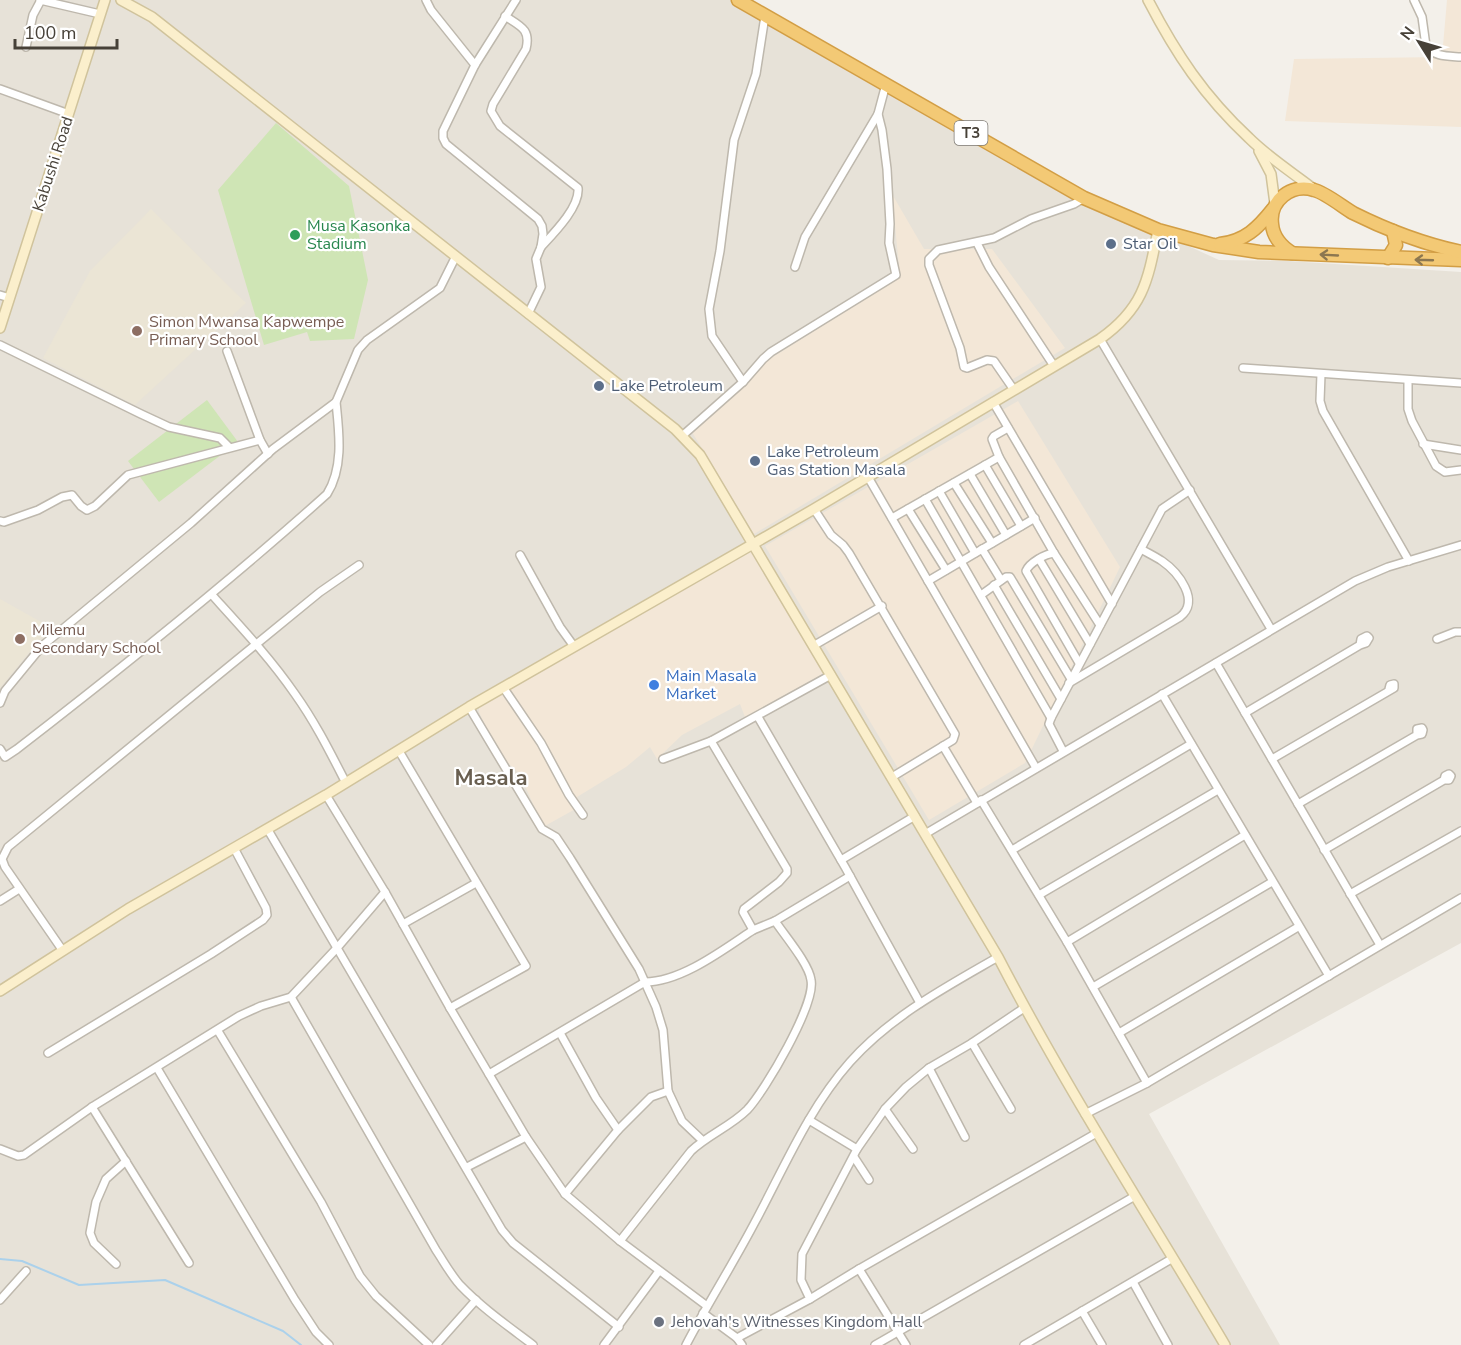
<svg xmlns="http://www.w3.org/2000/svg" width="1461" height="1345" viewBox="0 0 1461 1345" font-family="'Nunito Sans',sans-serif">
	<rect width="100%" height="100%" fill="#f3f0ea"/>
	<path fill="#e7e2d8" d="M0,0H743L1103,207L1219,260L1288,261L1461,272V943L1149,1114L1280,1345H0Z"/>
	<g fill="#f3e7d7">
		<path d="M1447,0H1461V127L1285,121L1294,59L1442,57Z"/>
		<path d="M892,194L924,249H992L1065,348L754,534L692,432L765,362L900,277Z"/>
		<path d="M1018,401L1120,567L1025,763L929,820L765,546Z"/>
		<path d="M753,544L830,670L745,717L740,704L682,735L657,759L650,747L626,767L577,797L579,807L543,827L520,774L498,754L479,712V699Z"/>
	</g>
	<g fill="#ebe5d5">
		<path d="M151,209L246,303L135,405L43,358L90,271Z"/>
		<path d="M0,599L50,627L0,688Z"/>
	</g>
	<g fill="#cfe5b5">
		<path d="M276,123L349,186L368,280L354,339L310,341L307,332L264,345L218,190Z"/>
		<path d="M207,400L238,442L159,502L128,461Z"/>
	</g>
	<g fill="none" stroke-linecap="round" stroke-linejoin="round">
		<path stroke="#abd1eb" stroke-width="2" d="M0,1259L22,1261L79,1285L165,1280L283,1331L301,1345"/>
		<defs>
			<g id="street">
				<path d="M40,0L100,14"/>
				<path d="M426,0L431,10L475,65"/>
				<path d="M516,0L475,65L443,131V138L446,144L538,219L542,226L543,234L541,247L536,259L541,287L528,314"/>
				<path d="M1414,0L1422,17L1426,46C1434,57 1448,56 1461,57"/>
				<path d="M505,16C520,26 531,29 526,49L493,104L491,111L500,126L578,188C580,207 554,233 541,247"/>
				<path d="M26,47L33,15L41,0"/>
				<path d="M0,89L69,114"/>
				<path d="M977,243L989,267L1054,366"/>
				<path d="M795,267L805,237L878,114L886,84"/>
				<path d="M0,295L10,298"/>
				<path d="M1100,339L1271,629"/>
				<path d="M0,345L141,414L169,427L220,438L229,447"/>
				<path d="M227,351L260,440L268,454"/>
				<path d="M1243,368L1461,383"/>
				<path d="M1321,374L1320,401L1323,411L1409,561"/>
				<path d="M1408,380V409L1412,421L1436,466L1445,472L1461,470"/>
				<path d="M743,382L712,336L709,309L720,251L734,140L756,74L765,16"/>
				<path d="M1014,390L994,361L987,360L967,368L964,367L960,348L929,265V259L938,250L994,238L1031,219L1074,204L1084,198"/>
				<path d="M993,402L1112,604"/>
				<path d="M682,436L743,382L763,359L771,352L896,275L889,243L890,224L887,169L882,130L878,114"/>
				<path d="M1423,444L1461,450"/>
				<path d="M999,457L992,439L994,436L1008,428"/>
				<path d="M985,465L1021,526"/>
				<path d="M970,474L1006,535"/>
				<path d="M868,477L1036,768"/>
				<path d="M954,483L992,543"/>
				<path d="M939,491L975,553"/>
				<path d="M925,499L1051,718"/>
				<path d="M814,509L831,535L843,545L849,553L955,734L953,740L892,777"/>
				<path d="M908,509L946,570"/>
				<path d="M892,518L999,457L1054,553L1100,625"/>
				<path d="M0,521L4,522L38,510L62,497L72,495L81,506L87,510L95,506L128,475L260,440"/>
				<path d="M982,549L1001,580"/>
				<path d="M1054,553C1045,554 1029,563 1026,571L1079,663"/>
				<path d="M520,555L560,627L573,645"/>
				<path d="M1039,559L1090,644"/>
				<path d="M928,581L1035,518"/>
				<path d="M994,585L1061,699"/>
				<path d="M212,595C241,627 271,659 295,694C315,722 330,752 346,783"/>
				<path d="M981,595L1006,577H1010L1071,679"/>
				<path d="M1437,639L1455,632H1461"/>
				<path d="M813,646L882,606"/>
				<path d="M1216,663L1380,945"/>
				<path d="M1069,683L1180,617C1201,601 1178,572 1162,561C1156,557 1148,553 1141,549"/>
				<path d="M503,687L541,743L569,795L583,815"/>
				<path d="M1162,694L1329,976"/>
				<path d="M0,703L5,691L42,646L191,523L273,449L336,402L358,350L367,340L440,288L456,256"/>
				<path d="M469,707L542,829L556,837L570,858L639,969L656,1007L663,1030L668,1091L682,1121L702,1140"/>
				<path d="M1245,713L1360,645L1366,643L1369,638L1367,636L1361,639L1360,645"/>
				<path d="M758,717L845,867L920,1003"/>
				<path d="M711,741L787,869V873L779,882L744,909L743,912L753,930L775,921L850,876"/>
				<path d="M943,746L977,803"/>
				<path d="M0,749L5,757L17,749C123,667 227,584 327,494C344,467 339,432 336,402"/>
				<path d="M399,751L526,966L450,1008"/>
				<path d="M1063,751L1049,724L1051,718L1162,509L1190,490"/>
				<path d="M663,759L711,741L831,675"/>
				<path d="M1272,759L1394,688V684L1390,685L1389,689"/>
				<path d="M326,795L385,892L450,1008L526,1137L565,1194L620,1241L707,1306"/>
				<path d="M981,800L1067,942L1147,1083"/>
				<path d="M1298,804L1417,735L1422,734L1423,730L1422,728L1417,729V735"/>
				<path d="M268,830L502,1230L513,1243L619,1327"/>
				<path d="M925,834L1355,581L1388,567L1461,545"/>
				<path d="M1012,850L1191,744"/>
				<path d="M1324,850L1444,780H1449L1451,776L1449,774L1445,776L1444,780"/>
				<path d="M841,860L915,816"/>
				<path d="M1350,894L1461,831"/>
				<path d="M1039,895L1218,790"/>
				<path d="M0,901L19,889"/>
				<path d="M403,924L476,883"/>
				<path d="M1067,942L1245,835"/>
				<path d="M63,951L5,867L2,859L8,847L320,592L359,565"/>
				<path d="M1093,987L1272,882"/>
				<path d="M291,997L436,1250C444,1262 451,1275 460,1285C482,1308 508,1326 533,1345"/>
				<path d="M218,1031L321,1202L360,1276L376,1296L429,1345"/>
				<path d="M560,1033L596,1098L618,1130"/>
				<path d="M1119,1033L1298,927"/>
				<path d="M972,1043L1011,1109"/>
				<path d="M48,1053L211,954L263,920L267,915L266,908L234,848"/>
				<path d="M157,1068L295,1300L316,1332L329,1345"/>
				<path d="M929,1068L965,1137"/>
				<path d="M489,1074L645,982C681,982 723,950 753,930"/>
				<path d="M92,1107L189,1263"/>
				<path d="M885,1109L913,1149"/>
				<path d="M1085,1114L1147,1083L1461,898"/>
				<path d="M809,1120L857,1149"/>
				<path d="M0,1149L18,1156L24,1155L92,1107L239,1016L261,1006L291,997L337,948L385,892"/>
				<path d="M854,1157L869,1180"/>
				<path d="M467,1167L526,1137"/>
				<path d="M565,1194L618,1130L651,1097L668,1091"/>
				<path d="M620,1241L691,1151C708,1135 731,1126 747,1110C765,1091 816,1004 811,980C809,964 785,936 775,921"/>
				<path d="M116,1264L94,1243L90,1233L96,1202L106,1179L126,1161"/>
				<path d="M859,1269L906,1345"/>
				<path d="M1133,1282L1168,1345"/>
				<path d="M810,1299L859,1269L1095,1134"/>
				<path d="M0,1300L26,1271"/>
				<path d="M1082,1311L1102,1345"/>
				<path d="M703,1313L737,1338L742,1345"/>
				<path d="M737,1338L810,1299L801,1280L802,1254L857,1149L885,1109L906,1087L929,1068L972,1043L1024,1008"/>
				<path d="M436,1345L476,1300"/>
				<path d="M604,1345L659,1271"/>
				<path d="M686,1345C708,1303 733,1264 755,1222C784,1168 809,1108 850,1062C891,1016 946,987 998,957"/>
				<path d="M875,1345L1135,1196"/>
				<path d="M1024,1345L1173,1258"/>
			</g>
			<g id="secondary">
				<path d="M121,0L152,17L675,429L700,455L998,957C1067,1090 1149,1216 1225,1345"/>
				<path d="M1148,0C1176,54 1204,96 1249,138C1268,157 1293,173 1315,190"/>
				<path d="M1259,151L1271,174L1275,204"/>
				<path d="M0,328L105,0"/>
				<path d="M0,991L128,909L326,795L469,707L814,509L1100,339C1144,308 1148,280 1158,230"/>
			</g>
			<g id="highway">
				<path d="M738,0L1084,198L1158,230L1213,245L1259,252L1461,260"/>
				<path d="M1220,244C1245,241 1258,228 1273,209"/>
				<path d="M1292,253C1281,246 1273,237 1272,224C1269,201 1291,183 1314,190C1324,192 1343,207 1353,213C1387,230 1424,244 1461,252"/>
				<path d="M1388,258L1396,245L1393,231"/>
			</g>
		</defs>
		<use href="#street" stroke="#beb8ad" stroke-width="10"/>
		<use href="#secondary" stroke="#d0c39c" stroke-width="12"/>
		<use href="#highway" stroke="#d29e45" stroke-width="15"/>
		<use href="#street" stroke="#fff" stroke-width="7"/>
		<use href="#secondary" stroke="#fbefcc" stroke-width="9"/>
		<use href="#highway" stroke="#f3c975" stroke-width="12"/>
	</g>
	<defs><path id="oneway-shaft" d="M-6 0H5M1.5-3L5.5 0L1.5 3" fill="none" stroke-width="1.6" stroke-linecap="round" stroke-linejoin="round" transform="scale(1.5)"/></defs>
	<g stroke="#8c7750">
		<use href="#oneway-shaft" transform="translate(1329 255) rotate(-177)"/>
		<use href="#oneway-shaft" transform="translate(1424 260) rotate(-178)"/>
	</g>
	<circle fill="#2e9e5b" stroke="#fff" stroke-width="2" cx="295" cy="235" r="6"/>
	<g fill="#5c6f8a" stroke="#fff" stroke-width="2">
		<circle cx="1111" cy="244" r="6"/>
		<circle cx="599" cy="386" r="6"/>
		<circle cx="755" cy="461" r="6"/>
	</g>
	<g fill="#8d6e63" stroke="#fff" stroke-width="2">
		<circle cx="137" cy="331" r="6"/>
		<circle cx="20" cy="639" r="6"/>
	</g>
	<circle fill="#3f7fe0" stroke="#fff" stroke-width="2" cx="654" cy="685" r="6"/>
	<circle fill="#6b7280" stroke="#fff" stroke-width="2" cx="659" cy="1322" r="6"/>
	<g text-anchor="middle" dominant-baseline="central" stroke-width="4.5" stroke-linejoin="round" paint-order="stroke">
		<rect fill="#fff" stroke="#7e7a74" stroke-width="1.5" x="954.5" y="121" width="33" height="24" rx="4.5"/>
		<g font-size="15" font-weight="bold" fill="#474138">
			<text x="971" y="133">T3</text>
		</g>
		<g font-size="16" fill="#474138" stroke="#fff">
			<text transform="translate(53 164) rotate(-72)">Kabushi Road</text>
		</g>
		<g font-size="16" fill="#27864d" stroke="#fff" text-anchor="start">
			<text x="307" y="226">Musa Kasonka<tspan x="307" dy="18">Stadium</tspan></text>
		</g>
		<g font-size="16" fill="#4e5e75" stroke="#fff" text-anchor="start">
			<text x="1123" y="244">Star Oil</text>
			<text x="611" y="386">Lake Petroleum</text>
			<text x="767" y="452">Lake Petroleum<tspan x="767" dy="18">Gas Station Masala</tspan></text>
		</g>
		<g font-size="16" fill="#785e54" stroke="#fff" text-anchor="start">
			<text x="149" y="322">Simon Mwansa Kapwempe<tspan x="149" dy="18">Primary School</tspan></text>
			<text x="32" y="630">Milemu<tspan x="32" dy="18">Secondary School</tspan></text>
		</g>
		<g font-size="16" fill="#366cbe" stroke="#fff" text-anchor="start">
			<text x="666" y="676">Main Masala<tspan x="666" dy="18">Market</tspan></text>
		</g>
		<g font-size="16" fill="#5b616d" stroke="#fff" text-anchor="start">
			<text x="671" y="1322">Jehovah's Witnesses Kingdom Hall</text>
		</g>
		<g font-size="22" font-weight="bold" fill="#695f50" stroke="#fff">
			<text x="491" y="778">Masala</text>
		</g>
	</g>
	<g transform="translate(1419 42) rotate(307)" stroke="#ffffff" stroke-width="4.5" paint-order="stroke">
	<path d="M0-4.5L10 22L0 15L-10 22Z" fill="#474138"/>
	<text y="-9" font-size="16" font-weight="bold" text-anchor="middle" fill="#474138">N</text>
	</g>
	<path d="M15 39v9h102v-9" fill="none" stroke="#474138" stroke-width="3"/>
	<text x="24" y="39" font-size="18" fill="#474138" stroke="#ffffff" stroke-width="4.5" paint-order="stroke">100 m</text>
</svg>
